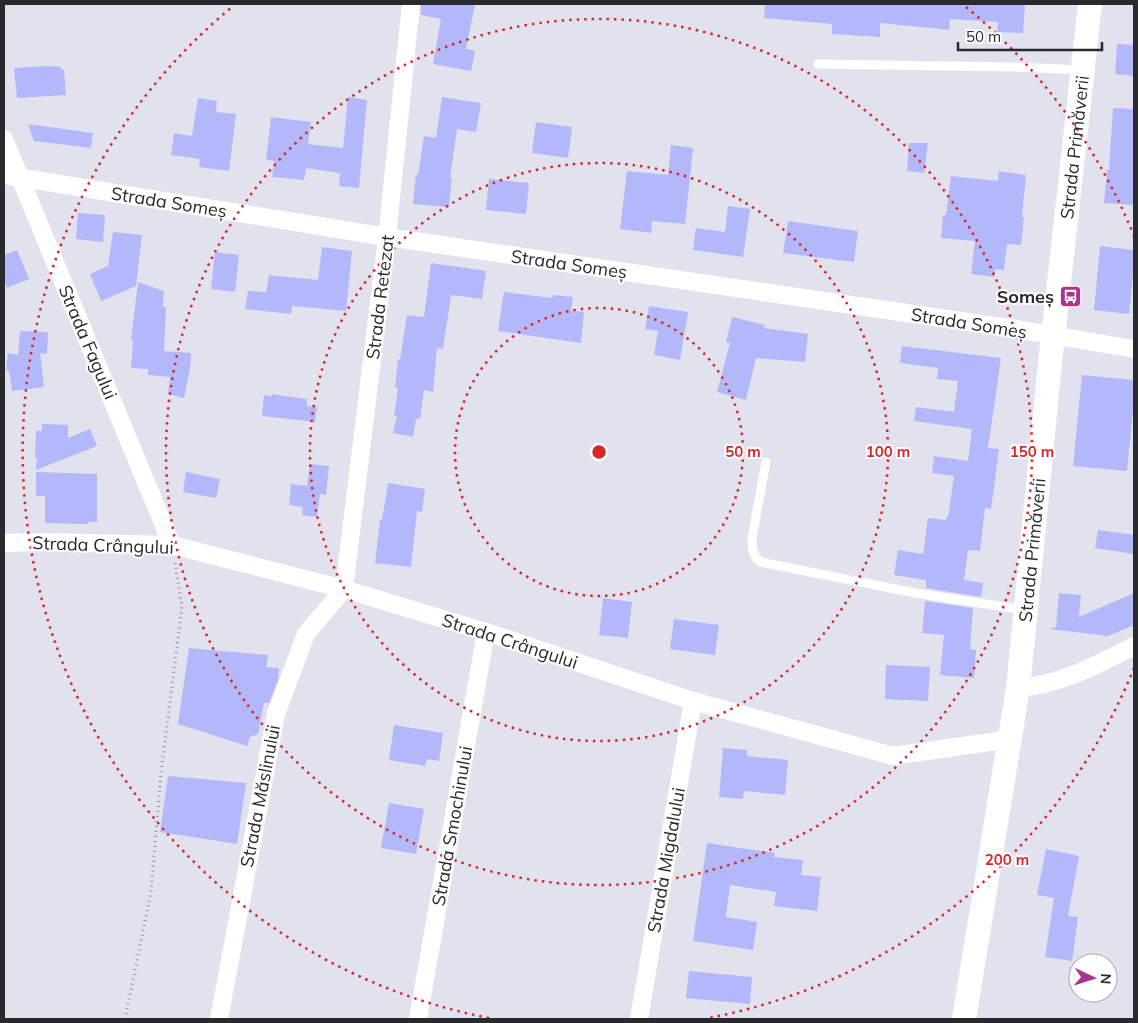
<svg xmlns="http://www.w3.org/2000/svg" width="1138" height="1023" viewBox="0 0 1138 1023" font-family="Mulish,sans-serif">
	<rect width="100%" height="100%" fill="#e1e2ed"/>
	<g fill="#b3b8fb">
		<path d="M421,4H475L466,49L475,51L471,71L433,64L441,19L421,15Z"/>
		<path d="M765,4L888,5L1025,4L1023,33L997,32L998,22L950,19L949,30L880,23V37L832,34V24L764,18Z"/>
		<path d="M1117,44L1134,45V76L1115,74Z"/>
		<path d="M50,66L61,67V70H64L66,95L17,98L14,68Z"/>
		<path d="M348,97L367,100L359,188L339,186L340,173L306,168L304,180L272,177L274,161L266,160L271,117L311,122L308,144L343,148Z"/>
		<path d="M442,97L481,103L476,132L457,129L450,178H452L449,207L413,204L416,174L418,175L424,136L436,138Z"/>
		<path d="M198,98L217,101L216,112L236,114L229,171L199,167L200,159L171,155L174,133L192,136Z"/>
		<path d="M1113,108L1134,109V205L1104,203L1107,170H1109Z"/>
		<path d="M536,122L572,127L568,158L532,153Z"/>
		<path d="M28,124L93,133L91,148L34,141Z"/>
		<path d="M909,143H928L924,173L907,171Z"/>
		<path d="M671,145L693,148L685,224L652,221L651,233L620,229L627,171L668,175Z"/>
		<path d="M999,171L1026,175L1022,217H1024L1021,245L1007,244L1004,270L995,269L994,277L971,274L975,241L941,238L943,215H946L951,176L998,181Z"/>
		<path d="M489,179L529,183L526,214L486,210Z"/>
		<path d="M728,206L750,209L743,257L693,250L696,228L725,232Z"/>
		<path d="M78,213L105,215L103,242L76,239Z"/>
		<path d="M788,221L858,231L854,262L783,253Z"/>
		<path d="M113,232L142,235L136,286L101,301L90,274L108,266Z"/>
		<path d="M1100,246L1134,250V264L1129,314L1094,310Z"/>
		<path d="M322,247L352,251L346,311L292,306L291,314L245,309L248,291L266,292L269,275L318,280Z"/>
		<path d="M17,250L29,279L7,288L4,279V255Z"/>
		<path d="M215,252L239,255L235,292L211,289Z"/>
		<path d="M431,263L486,271L482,299L451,295L443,349L437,348L433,392L424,390L420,419H416L413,437L393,433L397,416H394L398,388L395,387L398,359L400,360L407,315L424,317Z"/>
		<path d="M138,282L164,291L163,304V307H166L164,351L191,353L190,368L184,398L168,394L170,377L148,375V369L131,368L133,339H131Z"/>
		<path d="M504,292L552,298L553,295L573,297L571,311L584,312L581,343L498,331Z"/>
		<path d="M649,306L688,312L680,360L654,355L658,331L645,329Z"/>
		<path d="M732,317L765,325L764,328L808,334L805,362L756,358L746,400L717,392L730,343L726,342Z"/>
		<path d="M20,331L48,332L47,354L40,353L44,387L12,391L9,371L6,370L8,353L18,355Z"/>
		<path d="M902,346L1001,358L988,448L999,449L991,509L985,508L980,551L968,550L964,580L983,583L981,597L926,588V580L894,575L898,550L923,554L928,518L946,520L947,516L948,517L954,476L932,473L934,456L968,461L972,429L914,421L916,407L954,412L958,381L937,379L938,368L900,363Z"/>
		<path d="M1082,375L1134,380V400L1127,471L1073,466Z"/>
		<path d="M272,394L307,399V406L317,407L315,422L262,416L264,395L272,396Z"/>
		<path d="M42,424L68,425V438L90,429L97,446L36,470L37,458H35L36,431H42Z"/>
		<path d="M310,464L329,466L326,495L320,494L317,517L302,515L303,507L289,505L291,484L307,486Z"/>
		<path d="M36,472L97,474V522H88V524L45,523V496H36Z"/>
		<path d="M186,472L220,479L216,498L183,492Z"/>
		<path d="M388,483L425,489L422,512L417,511L411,567L375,563L380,520H382Z"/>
		<path d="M1098,530L1134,535V554L1095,548Z"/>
		<path d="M1059,593L1081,595L1079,617L1134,593V625L1108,636L1049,629L1056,627Z"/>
		<path d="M603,598L632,602L628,638L599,635Z"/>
		<path d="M925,601L973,608L970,649L976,650L974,678L940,675L944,635L922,633Z"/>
		<path d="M674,619L719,625L715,655L670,649Z"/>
		<path d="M189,648L268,655L266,667L279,668L278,680L269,703H264L258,734L250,737L247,746L178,724Z"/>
		<path d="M886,665L930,667L928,701L885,699Z"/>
		<path d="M394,725L443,733L439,761L427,759L425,766L389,760Z"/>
		<path d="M723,748L747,750V756L788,760L785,795L744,791L743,799L719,797Z"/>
		<path d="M168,776L246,783L237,844L160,832Z"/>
		<path d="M389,803L424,809L416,854L381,848Z"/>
		<path d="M707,843L775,853L774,857L803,860L801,875L821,877L817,911L774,906L776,892L730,885L726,917L757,922L753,950L693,941Z"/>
		<path d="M1046,849L1079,856L1068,916L1078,917L1072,961L1045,957L1054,898L1037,895Z"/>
		<path d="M689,971L752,977L750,1004L686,998Z"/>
	</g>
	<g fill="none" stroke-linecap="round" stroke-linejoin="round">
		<path stroke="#92939b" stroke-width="3" stroke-dasharray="1 4" stroke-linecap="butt" d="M125,1019L151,892L161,773L182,607L175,563"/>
		<g stroke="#fff" stroke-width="9">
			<path d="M818,64L1014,67L1082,70"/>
			<path d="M766,462L752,538C752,548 752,554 760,562L915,593L1025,610"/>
		</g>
		<g stroke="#fff" stroke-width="18">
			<path d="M4,139L172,545"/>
			<path d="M4,175L387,237L1016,329L1134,349"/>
			<path d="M4,543L42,542L172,545L344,589L486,632L693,701L893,756L1011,739"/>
			<path d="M344,589L387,237L411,4"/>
			<path d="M1018,688C1060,685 1097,665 1134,646"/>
			<path d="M219,1019L276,714L306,634L344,589"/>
			<path d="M418,1019L486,632"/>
			<path d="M639,1019L693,701"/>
		</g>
		<path stroke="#fff" stroke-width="24" id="s1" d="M964,1019L1018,688L1050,363L1090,4"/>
	</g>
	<g fill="none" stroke="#d62828" stroke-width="2.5" stroke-dasharray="2.5 5">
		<circle cx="599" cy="452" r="144"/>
		<circle cx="599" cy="452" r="289"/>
		<circle cx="599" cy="452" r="433"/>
		<path d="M1134 668A577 577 0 0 1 709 1018M489 1018A577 577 0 0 1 232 7M966 7A577 577 0 0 1 1134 236"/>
	</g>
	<defs>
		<symbol id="bus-square" viewBox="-11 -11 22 22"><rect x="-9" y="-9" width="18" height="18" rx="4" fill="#aa348c" stroke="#fff"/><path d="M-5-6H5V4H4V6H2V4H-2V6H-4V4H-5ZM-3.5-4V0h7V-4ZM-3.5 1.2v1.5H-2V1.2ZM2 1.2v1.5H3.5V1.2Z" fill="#fff"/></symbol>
	</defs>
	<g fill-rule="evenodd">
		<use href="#bus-square" x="1058" y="284" width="25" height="25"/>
	</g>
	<g text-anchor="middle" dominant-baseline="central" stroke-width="4" stroke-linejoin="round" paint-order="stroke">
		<g font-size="18" fill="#292a2e" stroke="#fff">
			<text stroke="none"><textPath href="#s1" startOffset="879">Strada Primăverii</textPath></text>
			<text transform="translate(169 202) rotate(9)">Strada Someș</text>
			<text transform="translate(569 264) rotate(8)">Strada Someș</text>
			<text transform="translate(380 297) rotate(-83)">Strada Retezat</text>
			<text transform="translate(969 323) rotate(9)">Strada Someș</text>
			<text transform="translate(88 342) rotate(67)">Strada Fagului</text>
			<text transform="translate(103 545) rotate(2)">Strada Crângului</text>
			<text stroke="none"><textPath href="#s1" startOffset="474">Strada Primăverii</textPath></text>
			<text transform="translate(510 641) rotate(18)">Strada Crângului</text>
			<text transform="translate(260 796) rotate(-79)">Strada Măslinului</text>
			<text transform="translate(452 826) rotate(-80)">Strada Smochinului</text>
			<text transform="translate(666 860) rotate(-80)">Strada Migdalului</text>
		</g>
		<g font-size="18" font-weight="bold" fill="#292a2e" stroke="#fff" text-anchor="end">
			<text x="1054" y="296">Someș</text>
		</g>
	</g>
	<circle cx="599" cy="452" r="8" fill="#d62828" stroke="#fff" stroke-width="2.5"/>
	<g font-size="15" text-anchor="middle" font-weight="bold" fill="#d62828" stroke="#fff" stroke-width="4" stroke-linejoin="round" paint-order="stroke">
		<text x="743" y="457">50 m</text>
		<text x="888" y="457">100 m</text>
		<text x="1032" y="457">150 m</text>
		<text x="1007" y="865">200 m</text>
	</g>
	<rect width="1138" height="1023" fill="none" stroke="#292a2e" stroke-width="10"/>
	<g transform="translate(1093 978) rotate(94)"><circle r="24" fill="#ffffff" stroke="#a9aaab"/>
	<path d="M0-4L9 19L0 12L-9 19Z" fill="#aa348c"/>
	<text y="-8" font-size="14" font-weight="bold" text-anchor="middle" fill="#292a2e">N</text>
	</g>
	<path d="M958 42v8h144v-8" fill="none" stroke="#292a2e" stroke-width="2.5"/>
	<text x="966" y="42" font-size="15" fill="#292a2e" stroke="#ffffff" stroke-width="4" paint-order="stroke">50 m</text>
</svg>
